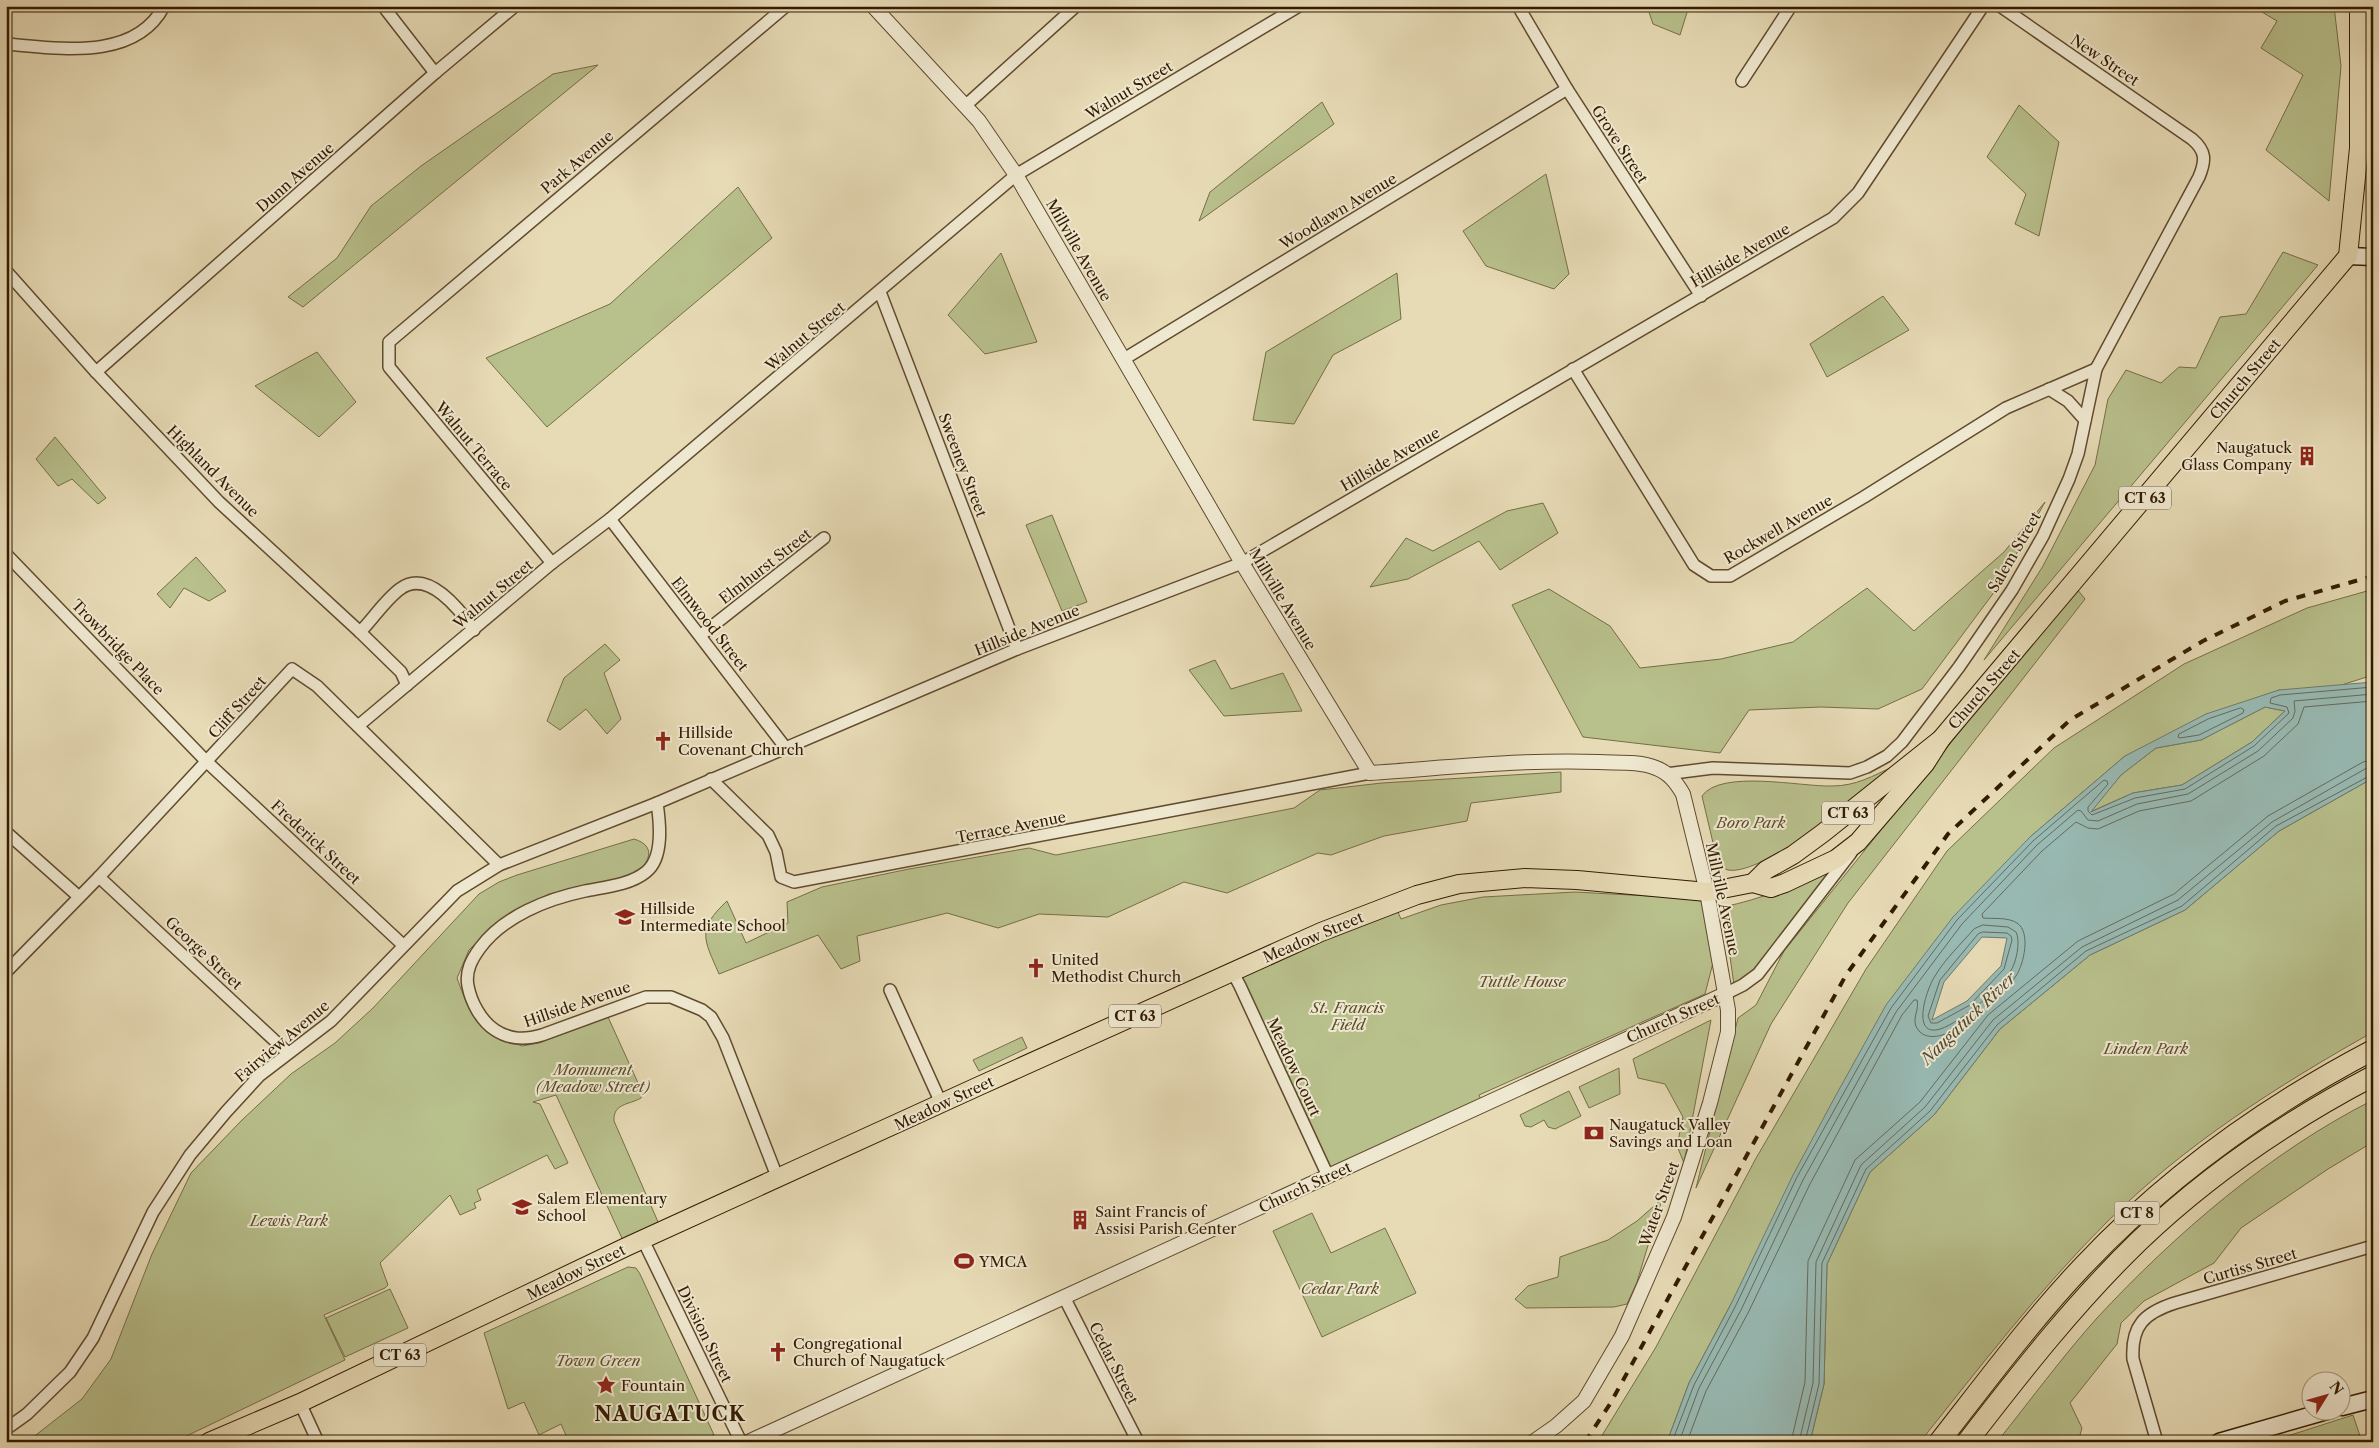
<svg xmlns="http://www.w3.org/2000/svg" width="2379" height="1448" viewBox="0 0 2379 1448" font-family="'Libre Caslon Text',serif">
	<rect width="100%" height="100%" fill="#e7dbb6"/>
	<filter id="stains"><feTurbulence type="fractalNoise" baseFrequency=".004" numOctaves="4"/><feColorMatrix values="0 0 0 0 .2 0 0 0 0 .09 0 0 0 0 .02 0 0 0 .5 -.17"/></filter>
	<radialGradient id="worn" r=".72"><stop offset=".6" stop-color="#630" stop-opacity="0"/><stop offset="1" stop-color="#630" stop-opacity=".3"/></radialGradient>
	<g fill="#b8c08c" stroke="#766e46">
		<path d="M1647,6H1689L1680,35L1653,24Z"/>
		<path d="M2252,6H2334L2341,66L2329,201L2266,150L2303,75L2261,48L2277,21Z"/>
		<path d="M598,65L303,307L288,297L337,258L371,206L421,166L553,74Z"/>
		<path d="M1322,102L1334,124L1199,221L1210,192Z"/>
		<path d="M2019,105L2059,142L2039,236L2015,224L2026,194L1987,157Z"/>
		<path d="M1546,174L1569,274L1554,289L1486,266L1463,231Z"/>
		<path d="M738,187L772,238L547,427L486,358L610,304Z"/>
		<path d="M2283,252L2318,265L1984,660L2043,566L2095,465L2108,399L2126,370L2161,383L2179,367L2196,368L2220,317L2246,314Z"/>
		<path d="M1001,253L1037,342L985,354L948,315Z"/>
		<path d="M1397,273L1401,319L1333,355L1294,424L1253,420L1266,352Z"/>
		<path d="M1883,296L1909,330L1827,377L1810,344Z"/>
		<path d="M317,352L356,402L319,437L255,386Z"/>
		<path d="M55,437L106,498L98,504L72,479L58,486L36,459Z"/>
		<path d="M2045,502L1998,587L1922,689L1878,709L1821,707L1749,710L1720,753L1583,737L1512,605L1549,589L1610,626L1640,668L1721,659L1793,642L1867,588L1914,631L2004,552Z"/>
		<path d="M1543,503L1558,533L1500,570L1479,541L1408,579L1370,587L1406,538L1433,551L1507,511Z"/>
		<path d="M1052,515L1087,602L1062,611L1026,525Z"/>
		<path d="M196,557L226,591L209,601L184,588L170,608L157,594Z"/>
		<path d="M2077,589L2085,599L1848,903L1771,1024L1696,1188L1738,1018L1756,1005L1784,951L1990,694Z"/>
		<path d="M2367,591L2373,625V675L2310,695L2279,690L2125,756L2030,837L1731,1304L1689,1383L1667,1442H1598L1656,1347L1755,1160L1866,969L1947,851L2054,748L2184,664L2307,608Z"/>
		<path d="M605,644L620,660L604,673L621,719L607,734L586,709L560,730L547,721L564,678Z"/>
		<path d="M1215,660L1231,689L1283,673L1302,711L1224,716L1189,670Z"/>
		<path d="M2265,707L2285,711L2252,742L2182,785L2133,793L2090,812L2121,775L2156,748L2201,740Z"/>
		<path d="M1894,766C1882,777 1871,790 1858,800C1836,817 1755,876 1728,870C1725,869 1721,866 1718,864L1702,796C1721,769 1801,787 1832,786C1856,786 1873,776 1894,766Z"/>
		<path d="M1561,772V792L1471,803L1467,821L1384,836L1331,855L1318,853L1227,893L1184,882L1108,917L1039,914L998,928L947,913L857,936L860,961L841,969L818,935L719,974C704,939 696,930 727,901L746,943L788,923L787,902L822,887L909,869L1029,848L1056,855L1294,808L1320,790L1382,783Z"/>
		<path d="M2373,778V1032C2277,1086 2184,1145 2106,1223C2038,1291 1980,1367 1920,1442H1810L1824,1384L1827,1264L1870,1172L1934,1115L2000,1029L2090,955L2185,910L2279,831Z"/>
		<path d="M634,839C661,847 646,869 628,878L549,894L526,905L495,924L469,950L457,978C466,1002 473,1027 498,1038L505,1035L506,1040L522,1046L539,1043L608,1017L643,1094L641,1098C629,1105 613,1103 614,1121L662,1231L626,1247L556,1095L533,1102L540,1104L568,1163L555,1169L547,1155L477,1190L481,1200L474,1203L476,1208L460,1215L450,1195L380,1263L388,1285L385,1288L324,1315L345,1360L174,1442H27L82,1399L111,1359L152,1254L191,1173L241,1121L291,1074L335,1043L373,1008L479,894L499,882L517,875Z"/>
		<path d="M1834,867L1747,978L1734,985L1723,907C1762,899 1798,884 1834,867Z"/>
		<path d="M1575,892L1704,899L1715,955L1705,994L1479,1095L1485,1109L1327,1178L1232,971L1394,903L1401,919L1441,905L1483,897Z"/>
		<path d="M1711,1020L1684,1163L1677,1146L1683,1117L1665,1084L1638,1078L1633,1059Z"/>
		<path d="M1022,1037L1027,1048L979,1071L973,1060Z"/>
		<path d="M1619,1068L1620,1094L1589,1108L1579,1087Z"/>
		<path d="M1569,1091L1581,1116L1555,1129L1548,1127L1544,1120L1531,1127L1525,1126L1520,1115Z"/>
		<path d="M2373,1100V1142L2328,1169L2241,1228L2214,1263L2144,1301L2121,1323L2117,1344L2070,1403L2082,1428L2078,1442H1997C2030,1401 2062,1357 2097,1318C2175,1234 2270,1152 2373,1100Z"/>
		<path d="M1662,1199L1637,1282L1627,1304L1614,1307L1526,1308L1515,1299L1528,1286L1558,1277L1560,1257L1608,1240L1637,1221Z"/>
		<path d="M1312,1213L1331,1253L1385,1228L1416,1293L1322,1337L1273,1231Z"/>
		<path d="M628,1267L636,1268L640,1274L714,1435L699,1442H569L561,1424L539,1435L524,1402L508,1409L484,1333Z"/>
		<path d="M390,1289L408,1328L345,1357L326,1318Z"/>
		<path d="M2353,1415L2362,1442H2269Z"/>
	</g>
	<path fill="#98bab4" stroke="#707a6c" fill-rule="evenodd" d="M2373,682V778L2279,831L2185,910L2090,955L2000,1029L1934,1115L1870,1172L1827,1264L1824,1384L1810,1442H1667L1689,1383L1731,1304L1793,1175L1836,1095L1886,1005L1953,917L2030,837L2125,756L2206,714L2279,690ZM2265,707L2285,711L2252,742L2182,785L2133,793L2091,812L2121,775L2156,748L2201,740ZM1982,937L2007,938L2001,966L1967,1001L1932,1020L1944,982Z"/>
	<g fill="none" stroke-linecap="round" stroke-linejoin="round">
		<g stroke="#666a5a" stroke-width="1">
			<path d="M2241,708L2244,710L2243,713L2199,735L2180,738L2178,737L2179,734L2208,719Z"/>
			<path d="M1983,925L2008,927L2016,932C2021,941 2016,964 2010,972C1998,990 1956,1027 1936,1030C1911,1033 1928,986 1935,976C1945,959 1961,944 1974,929Z"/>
			<path d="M1983,932L2007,933L2011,936L2012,940L2004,969L1970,1005L1937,1023H1931L1928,1016L1940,980L1978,934Z"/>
			<path d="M1672,1442L1694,1385L1735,1307L1797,1177L1891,1008L1957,920L2033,841L2104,780L2107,781L2108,784L2088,807V811L2092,815L2135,798L2185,789L2254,746L2289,713L2287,707L2270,703L2271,698L2280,695L2373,687"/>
			<path d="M1679,1442L1699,1388L1741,1310L1803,1180L1896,1012L1962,924L2037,845L2078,810L2081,811L2088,820L2098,821L2137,804L2188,794L2258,751L2293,718L2295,711L2294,701L2373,694"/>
			<path d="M1687,1442L1706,1391L1748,1313L1810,1184L1902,1015L1914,1000H1917C1920,1011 1909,1021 1920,1032C1943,1053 2004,995 2016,976C2024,964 2031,932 2017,923C2008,917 1994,919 1983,918L1982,914L2042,851L2076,822L2088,828L2098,829L2139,811L2191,801L2264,756L2298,724L2304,707L2373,701"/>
			<path d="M1791,1442L1805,1382L1808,1261L1855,1160L1920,1102L1988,1015L2078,941L2174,894L2268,816L2363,762L2373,760"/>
			<path d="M1799,1442L1813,1383L1816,1262L1861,1165L1925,1107L1993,1020L2082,947L2178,900L2272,822L2365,769L2373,767"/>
			<path d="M1805,1442L1819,1384L1822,1263L1866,1169L1930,1111L1997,1025L2086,951L2182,906L2276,826L2373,774"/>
		</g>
		<defs>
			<g id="minor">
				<path d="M383,6L435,73"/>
				<path d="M1518,6L1567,89L1701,296"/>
				<path d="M6,44C57,48 135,62 164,6"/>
				<path d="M1742,81L1791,6"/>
				<path d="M965,106L1076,6"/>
				<path d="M6,271L96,372L219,502L360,632L401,672L407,685"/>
				<path d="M880,292L1017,649"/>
				<path d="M1124,359L1567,89"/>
				<path d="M1573,369L1694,565L1711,576H1730L1864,497L2006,408L2096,369"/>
				<path d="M96,372L435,73L515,6"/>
				<path d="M2049,389L2068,401L2085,420"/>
				<path d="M610,519L785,747"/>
				<path d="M6,554L207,762L403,945"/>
				<path d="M552,563L389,367V342L786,6"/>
				<path d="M360,632C373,619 385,600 400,589C428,568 460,610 474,630"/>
				<path d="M701,635L824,538"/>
				<path d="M358,726L552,563L610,519L1016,175L1299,6"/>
				<path d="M1666,774L1713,768L1850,773L1867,767L1887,756L1902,742L1959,667L2012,590L2043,536L2069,479L2078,454L2096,369L2199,177C2206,160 2206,151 2192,139L2000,6"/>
				<path d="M711,779L768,835L776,852L781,877L794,882L1370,773"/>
				<path d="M6,832L78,896"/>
				<path d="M99,877L288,1053"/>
				<path d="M1232,971L1240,986L1328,1176"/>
				<path d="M6,972L99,877L292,669L317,686L499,865"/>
				<path d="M890,990L941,1103"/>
				<path d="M1725,994L1743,985L1758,974L1851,853"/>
				<path d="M778,1179L723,1038L711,1017L702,1010L671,997H646L542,1035C525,1040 510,1040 495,1030C481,1021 471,1002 468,986C465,971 472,959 480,948C504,916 547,899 585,891C605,887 630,885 646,872C664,858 660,823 657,803L1017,649L1242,563L1833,218L1858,193L1983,6"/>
				<path d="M643,1240L741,1442"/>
				<path d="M1064,1297L1138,1442"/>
				<path d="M300,1403L318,1442"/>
				<path d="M6,1429L27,1414L70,1372L93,1338L153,1212L190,1155L226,1112L259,1076L331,1021L457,891L499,865L657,803"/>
				<path d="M2157,1442L2133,1359C2131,1326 2144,1313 2175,1303L2373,1246"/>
			</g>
			<g id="tertiary">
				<path d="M873,6L979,121L1016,175L1242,563L1370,773C1446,768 1523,759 1599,762C1617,763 1639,761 1656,768C1669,773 1676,782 1683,794L1707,892L1728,1010V1032L1710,1103L1674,1217L1622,1336L1584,1401L1556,1426L1533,1442"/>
				<path d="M748,1442L1725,994"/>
			</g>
			<g id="secondary">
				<path d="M2348,256L2373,257"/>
				<path d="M2342,1407L2373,1399"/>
				<path d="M2219,1442L2330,1410"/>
			</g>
			<g id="primary">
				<path d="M1753,883L1766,870L1793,855L1823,833L1941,739L2348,256L2359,148V6"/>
				<path d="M209,1442L300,1403L626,1247L979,1086L1321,932L1417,895L1459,884L1525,878L1577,880L1707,892L1753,883L1771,888L1785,883L1836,859L1858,842L1925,764L1941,739"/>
			</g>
			<g id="motorway">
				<path d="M1939,1442C1986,1382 2031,1321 2083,1266C2166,1178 2266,1106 2373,1050"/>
				<path d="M1967,1442C2021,1372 2075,1303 2139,1241C2208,1175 2289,1120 2373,1076"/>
			</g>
		</defs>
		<use href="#minor" stroke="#604b2e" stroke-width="14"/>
		<use href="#tertiary" stroke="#604b2e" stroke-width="16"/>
		<use href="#secondary" stroke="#331b00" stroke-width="19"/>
		<use href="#primary" stroke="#331b00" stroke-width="20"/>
		<use href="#motorway" stroke="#331b00" stroke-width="22"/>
		<use href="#minor" stroke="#efe8d0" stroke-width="11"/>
		<use href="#tertiary" stroke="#efe8d0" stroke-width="14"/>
		<use href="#secondary" stroke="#efe8d0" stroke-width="16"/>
		<use href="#primary" stroke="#e7dbb6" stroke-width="18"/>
		<use href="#motorway" stroke="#e7dbb6" stroke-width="20"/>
		<path stroke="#331b00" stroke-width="4" stroke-dasharray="9 9" stroke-linecap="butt" d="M1585,1442L1610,1404L1846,975L1948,834L2070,720L2203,641L2285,601L2373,576"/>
	</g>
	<defs>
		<symbol id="building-bare" viewBox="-9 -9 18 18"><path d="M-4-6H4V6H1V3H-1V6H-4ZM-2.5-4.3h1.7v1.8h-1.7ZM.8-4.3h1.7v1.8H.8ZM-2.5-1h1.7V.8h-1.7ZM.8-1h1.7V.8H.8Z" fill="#8f2418" stroke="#efe8d0" stroke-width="2.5" paint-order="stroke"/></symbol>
		<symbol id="church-bare" viewBox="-9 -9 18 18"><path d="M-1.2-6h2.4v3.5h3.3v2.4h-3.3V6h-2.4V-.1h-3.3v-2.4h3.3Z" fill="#8f2418" stroke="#efe8d0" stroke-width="2.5" paint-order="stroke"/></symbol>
		<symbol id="school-bare" viewBox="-9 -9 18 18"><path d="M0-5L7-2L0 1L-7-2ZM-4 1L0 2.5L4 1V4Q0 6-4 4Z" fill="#8f2418" stroke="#efe8d0" stroke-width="2.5" paint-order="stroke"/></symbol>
		<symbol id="bank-bare" viewBox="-9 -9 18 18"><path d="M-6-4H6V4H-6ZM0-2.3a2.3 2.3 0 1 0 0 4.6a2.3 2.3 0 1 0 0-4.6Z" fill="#8f2418" stroke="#efe8d0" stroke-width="2.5" paint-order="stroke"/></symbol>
		<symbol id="stadium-bare" viewBox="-9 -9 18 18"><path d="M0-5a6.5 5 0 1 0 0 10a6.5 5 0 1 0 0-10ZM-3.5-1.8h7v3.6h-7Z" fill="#8f2418" stroke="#efe8d0" stroke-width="2.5" paint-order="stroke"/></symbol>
		<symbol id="sight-bare" viewBox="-9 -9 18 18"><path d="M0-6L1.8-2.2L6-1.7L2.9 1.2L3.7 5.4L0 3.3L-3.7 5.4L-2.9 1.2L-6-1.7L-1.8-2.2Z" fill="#8f2418" stroke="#efe8d0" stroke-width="2.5" paint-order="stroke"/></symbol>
	</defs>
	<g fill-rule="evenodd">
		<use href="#building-bare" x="2293" y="442" width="28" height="28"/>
		<use href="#church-bare" x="649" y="727" width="28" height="28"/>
		<use href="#school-bare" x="611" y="903" width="28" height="28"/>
		<use href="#church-bare" x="1022" y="954" width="28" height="28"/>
		<use href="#bank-bare" x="1580" y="1119" width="28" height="28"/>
		<use href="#school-bare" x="508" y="1193" width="28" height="28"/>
		<use href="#building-bare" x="1066" y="1206" width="28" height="28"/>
		<use href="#stadium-bare" x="950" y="1247" width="28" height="28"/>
		<use href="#church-bare" x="764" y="1338" width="28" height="28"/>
		<use href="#sight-bare" x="592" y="1371" width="28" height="28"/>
	</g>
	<g text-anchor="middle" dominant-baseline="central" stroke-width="4" stroke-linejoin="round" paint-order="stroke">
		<g fill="#efe8d0" stroke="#6b583e" stroke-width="1">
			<rect x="2119" y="486.5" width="52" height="23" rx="4"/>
			<rect x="1822" y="801.5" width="52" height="23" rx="4"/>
			<rect x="1109" y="1004.5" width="52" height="23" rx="4"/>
			<rect x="2114.5" y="1201.5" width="45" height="23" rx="4"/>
			<rect x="374" y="1343.5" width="52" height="23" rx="4"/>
		</g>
		<g font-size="14" font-weight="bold" fill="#331b00">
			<text x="2145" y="498">CT 63</text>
			<text x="1848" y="813">CT 63</text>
			<text x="1135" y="1016">CT 63</text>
			<text x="2137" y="1213">CT 8</text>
			<text x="400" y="1355">CT 63</text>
		</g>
		<g font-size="15" fill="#331b00" stroke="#efe8d0">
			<text transform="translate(2105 60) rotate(34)">New Street</text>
			<text transform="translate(1129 90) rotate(-31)">Walnut Street</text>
			<text transform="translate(1620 144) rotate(57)">Grove Street</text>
			<text transform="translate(577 162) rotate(-40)">Park Avenue</text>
			<text transform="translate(295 177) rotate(-41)">Dunn Avenue</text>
			<text transform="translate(1338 211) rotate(-31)">Woodlawn Avenue</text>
			<text transform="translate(1079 250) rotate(60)">Millville Avenue</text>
			<text transform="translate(1740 255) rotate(-30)">Hillside Avenue</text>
			<text transform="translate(805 336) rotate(-40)">Walnut Street</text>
			<text transform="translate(2245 379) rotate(-50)">Church Street</text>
			<text transform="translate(474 446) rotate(50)">Walnut Terrace</text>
			<text transform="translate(1390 459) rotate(-30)">Hillside Avenue</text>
			<text transform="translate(963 465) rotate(69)">Sweeney Street</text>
			<text transform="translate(213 471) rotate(45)">Highland Avenue</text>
			<text transform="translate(1778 529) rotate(-30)">Rockwell Avenue</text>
			<text transform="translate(2014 552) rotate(-60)">Salem Street</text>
			<text transform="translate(765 566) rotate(-38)">Elmhurst Street</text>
			<text transform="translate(493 594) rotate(-40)">Walnut Street</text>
			<text transform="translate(1283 599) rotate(59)">Millville Avenue</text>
			<text transform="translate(710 624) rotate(52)">Elmwood Street</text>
			<text transform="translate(1027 630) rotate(-22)">Hillside Avenue</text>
			<text transform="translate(118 647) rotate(46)">Trowbridge Place</text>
			<text transform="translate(1984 689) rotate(-49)">Church Street</text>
			<text transform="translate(237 707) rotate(-48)">Cliff Street</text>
			<text transform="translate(1011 827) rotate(-11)">Terrace Avenue</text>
			<text transform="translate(316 842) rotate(43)">Frederick Street</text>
			<text transform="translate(1723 899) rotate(78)">Millville Avenue</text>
			<text transform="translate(1313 937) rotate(-23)">Meadow Street</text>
			<text transform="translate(204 953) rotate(43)">George Street</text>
			<text transform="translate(577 1004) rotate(-19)">Hillside Avenue</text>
			<text transform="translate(1673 1018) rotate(-24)">Church Street</text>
			<text transform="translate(282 1041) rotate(-40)">Fairview Avenue</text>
			<text transform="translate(1294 1067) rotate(65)">Meadow Court</text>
			<text transform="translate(944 1103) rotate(-25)">Meadow Street</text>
			<text transform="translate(1305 1187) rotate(-25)">Church Street</text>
			<text transform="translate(1659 1204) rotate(-70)">Water Street</text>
			<text transform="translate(2250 1266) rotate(-16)">Curtiss Street</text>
			<text transform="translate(576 1272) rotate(-26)">Meadow Street</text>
			<text transform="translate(705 1334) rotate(64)">Division Street</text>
			<text transform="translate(1114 1363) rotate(63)">Cedar Street</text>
		</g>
		<g font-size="15" fill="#331b00" stroke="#efe8d0" text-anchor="start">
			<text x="2292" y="447" text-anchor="end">Naugatuck<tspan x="2292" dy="17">Glass Company</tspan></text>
			<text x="678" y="732">Hillside<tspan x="678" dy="17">Covenant Church</tspan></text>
			<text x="640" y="908">Hillside<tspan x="640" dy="17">Intermediate School</tspan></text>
			<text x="1051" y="959">United<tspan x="1051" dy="17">Methodist Church</tspan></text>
			<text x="1609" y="1124">Naugatuck Valley<tspan x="1609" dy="17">Savings and Loan</tspan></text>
			<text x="537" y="1198">Salem Elementary<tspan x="537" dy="17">School</tspan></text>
			<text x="1095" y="1211">Saint Francis of<tspan x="1095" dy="17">Assisi Parish Center</tspan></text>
			<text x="979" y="1261">YMCA</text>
			<text x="793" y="1343">Congregational<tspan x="793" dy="17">Church of Naugatuck</tspan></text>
			<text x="621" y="1385">Fountain</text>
		</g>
		<g font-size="15" font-style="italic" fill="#5b4d2a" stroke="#efe8d0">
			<text x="1751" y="822">Boro Park</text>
			<text x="1522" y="981">Tuttle House</text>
			<text x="1348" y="1007">St. Francis<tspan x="1348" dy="17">Field</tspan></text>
			<text x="2146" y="1048">Linden Park</text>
			<text x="593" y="1069">Momument<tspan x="593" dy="17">(Meadow Street)</tspan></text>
			<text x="289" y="1220">Lewis Park</text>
			<text x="1340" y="1288">Cedar Park</text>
			<text x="598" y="1360">Town Green</text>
		</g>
		<g font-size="16" font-style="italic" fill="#514b36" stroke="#efe8d0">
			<text transform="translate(1968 1018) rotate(-44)">Naugatuck River</text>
		</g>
		<g font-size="20" font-weight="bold" letter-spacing="1" fill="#331b00" stroke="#efe8d0">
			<text x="670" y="1414">NAUGATUCK</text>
		</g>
	</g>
	<rect width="2379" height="1448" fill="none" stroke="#e7dbb6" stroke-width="25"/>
	<rect x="8" y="8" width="2364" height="1433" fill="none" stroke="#331b00" stroke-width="2.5"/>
	<rect x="12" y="12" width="2354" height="1423" fill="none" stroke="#331b00"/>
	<g transform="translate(2326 1396) rotate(53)"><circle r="24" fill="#efe8d0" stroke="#a4967d"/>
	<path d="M0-4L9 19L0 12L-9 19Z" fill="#8f2418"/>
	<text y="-8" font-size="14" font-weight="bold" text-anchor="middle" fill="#331b00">N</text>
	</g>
	<rect width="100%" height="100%" filter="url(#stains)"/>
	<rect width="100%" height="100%" fill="url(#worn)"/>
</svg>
